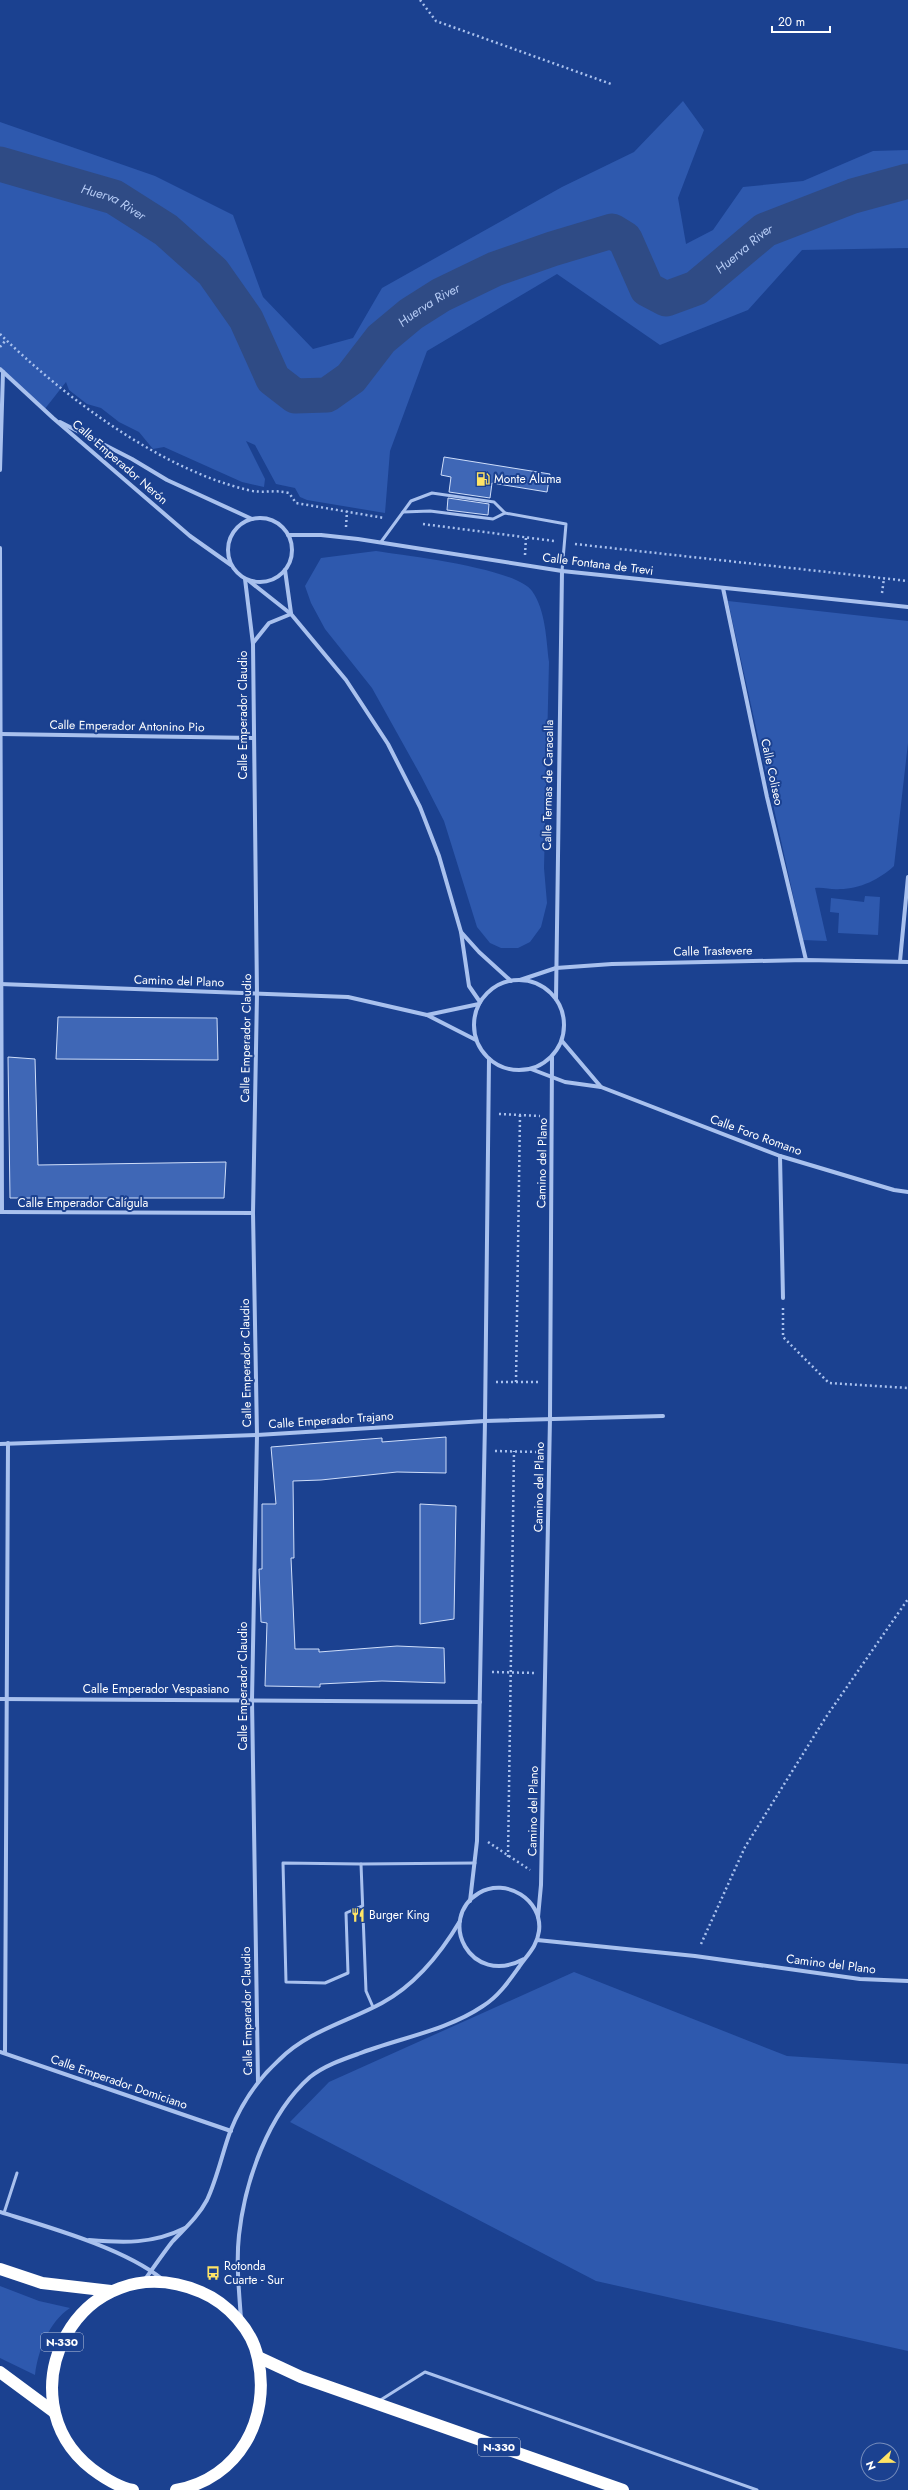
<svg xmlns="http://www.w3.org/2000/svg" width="908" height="2490" viewBox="0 0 908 2490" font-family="Jost,sans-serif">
	<rect width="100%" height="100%" fill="#1b4190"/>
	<g fill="#2e59ae">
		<path d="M683,101L704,130L678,198L686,244L713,230L743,187L803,181L873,151L908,150V248L802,250L748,310L660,345L557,274L427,351L390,451L385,513L307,500L300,497L295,488L276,484L255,445L246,441L265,479L264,487L242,482L164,447L153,449L139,432L119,422L101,408L87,404L69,390L66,382L44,410L0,369V122L155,176L233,215L263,297L313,349L353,338L382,288L562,187L634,152Z"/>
		<path d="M376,551C408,556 515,568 532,591C546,611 546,639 549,662L544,868L547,903L541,927L530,942L518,948H501L490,943L477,927L444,821L421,776L372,688L325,629L311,603L305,586L321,558Z"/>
		<path d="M728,601L908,621V743L894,866C880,879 860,889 840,889C831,890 824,887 815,888L827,941L803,940Z"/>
		<path d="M865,896L880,897L878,935L838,933L839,913L830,912L831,898L864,902Z"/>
		<path d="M574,1972L787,2056L908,2064V2351L596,2281L290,2122L329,2082Z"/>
		<path d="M0,2286L39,2301L70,2308C49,2322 38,2350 35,2375L0,2358Z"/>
	</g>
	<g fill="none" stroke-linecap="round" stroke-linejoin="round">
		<path stroke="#2f4b85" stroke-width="35" id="s1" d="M0,164L114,197L166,230L213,272L246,319L273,379L295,396L327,395L351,378L381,339L411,314L441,295L495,269L552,249L612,231L625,239L647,289L666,299L696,288L765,230L853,196L908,181"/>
	</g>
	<g fill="#3f67b6" stroke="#cfdefa">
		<path d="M444,457L550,474L547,492L492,483L490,498L449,492L451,477L441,475Z"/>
		<path d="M448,498L489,504L488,515L447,510Z"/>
		<path d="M58,1017L217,1018L218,1060L56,1059Z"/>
		<path d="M8,1057L35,1059L38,1165L226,1162L224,1198H10Z"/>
		<path d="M446,1437V1473L397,1472L321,1480L293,1481L294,1558H291L295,1649H319V1652L397,1646L444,1648L445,1683L382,1681L320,1684V1687L265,1686L267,1623L261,1622L259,1569H262V1504H276L271,1447L382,1438V1442Z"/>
		<path d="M420,1504L456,1506L454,1619L420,1624Z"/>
	</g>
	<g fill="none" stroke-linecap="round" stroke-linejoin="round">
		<g stroke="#a9c1ee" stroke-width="2.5" stroke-dasharray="2 3" stroke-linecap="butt">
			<path d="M420,0L436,21L611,84"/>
			<path d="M0,334C64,397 160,469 248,490C263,494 273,489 289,493L296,503L384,518"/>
			<path d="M0,347L6,340"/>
			<path d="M423,524L554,541"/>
			<path d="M346,527L347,511"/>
			<path d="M575,544L908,581"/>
			<path d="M525,555L526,537"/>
			<path d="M882,593L884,578"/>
			<path d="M499,1114L540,1116"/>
			<path d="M783,1308V1337L829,1383L908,1388"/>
			<path d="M496,1382H539"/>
			<path d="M516,1382L520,1115"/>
			<path d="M495,1451L538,1452"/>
			<path d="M492,1672L535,1673"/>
			<path d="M488,1842L530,1870"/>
			<path d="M508,1857L514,1451"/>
			<path d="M701,1944L745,1847L826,1717L908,1599"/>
		</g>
		<g stroke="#a9c1ee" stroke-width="3">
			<path d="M403,512L430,511L493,519L505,513"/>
			<path d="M381,542L411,501L432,493L494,502L505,513L566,524L562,571"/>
			<path d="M361,1864L283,1863L286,1982L325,1983L348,1973L346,1913L362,1906"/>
			<path d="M373,2007L366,1991L361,1864L475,1863"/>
			<path d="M4,2213L17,2173"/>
			<path d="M379,2401L425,2372L757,2490"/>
		</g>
		<g stroke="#a9c1ee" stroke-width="4">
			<path d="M0,369L53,418L190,536L231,565"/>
			<path d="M60,422L132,459L167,480L252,519"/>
			<path d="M0,470L3,372"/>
			<circle cx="260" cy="550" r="32"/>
			<path d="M288,535H321L358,539L562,571L908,607"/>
			<path d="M0,548L2,1212"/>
			<path d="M285,570L291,613"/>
			<path d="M245,579L253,644L257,994L253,1213L257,1435L252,1700L258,2082"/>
			<path d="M248,580L291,614L346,680L388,744L420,807L439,856L461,932L469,986L480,1002"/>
			<path d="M723,588L767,797L806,960"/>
			<path d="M253,643L269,623L291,614"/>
			<path d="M1,734L253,738"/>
			<path d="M461,932L479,952L511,981"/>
			<path d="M900,961L908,877"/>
			<circle cx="519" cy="1025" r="45"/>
			<path d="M520,980L556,968L612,964L806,960L908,962"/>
			<path d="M0,984L348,997L427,1015L476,1040"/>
			<path d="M556,999L562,571"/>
			<path d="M427,1015L479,1004"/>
			<path d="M562,1041L601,1087"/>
			<path d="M531,1069L565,1082L601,1087L780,1156L894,1190L908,1192"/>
			<path d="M780,1156L783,1298"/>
			<path d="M0,1212L253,1213"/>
			<path d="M0,1444L257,1435L485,1421L663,1416"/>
			<path d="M0,1699L480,1702"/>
			<path d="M470,1901L477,1841L485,1421L489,1059"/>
			<path d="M538,1917L541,1885L550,1418L552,1057"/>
			<path d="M537,1940L695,1956L860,1979L908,1981"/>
			<path d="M0,2052L231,2131"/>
			<path d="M5,2053L8,1443"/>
			<path d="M0,2212C48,2227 124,2248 162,2279"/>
			<path d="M89,2240C124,2243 153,2244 185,2228"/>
			<path d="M144,2281C153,2268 162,2255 172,2242C185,2228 198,2217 207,2200C217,2179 222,2154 230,2132C241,2104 257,2080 279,2060C308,2031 347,2022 382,2003C415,1985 441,1953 460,1921"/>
			<path d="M241,2319C239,2291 236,2262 239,2235C245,2181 268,2114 310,2077C324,2066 341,2060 358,2054C399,2038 446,2031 483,2006C498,1997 509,1981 519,1967C527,1955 537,1947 539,1931C543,1900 506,1877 479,1893C436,1919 470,1988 524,1959"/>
		</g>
		<g stroke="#fff" stroke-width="12">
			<path d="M0,2269L42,2283L111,2291"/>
			<path d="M258,2357L301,2377L623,2490"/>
			<path d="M0,2372L54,2412"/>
			<path d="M133,2490C118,2487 104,2478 92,2469C0,2397 80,2241 201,2292C227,2303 253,2330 258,2359C271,2418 239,2479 176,2490"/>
		</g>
	</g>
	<defs>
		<symbol id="fuel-bare" viewBox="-9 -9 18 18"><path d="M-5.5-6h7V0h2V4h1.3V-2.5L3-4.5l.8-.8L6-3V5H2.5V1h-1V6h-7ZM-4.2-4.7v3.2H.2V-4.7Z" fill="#ffe466" stroke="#1b4190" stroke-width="2.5" paint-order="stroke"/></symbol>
		<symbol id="restaurant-bare" viewBox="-9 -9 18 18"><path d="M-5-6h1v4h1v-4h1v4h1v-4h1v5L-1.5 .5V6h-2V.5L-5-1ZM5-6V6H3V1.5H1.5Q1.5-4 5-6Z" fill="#ffe466" stroke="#1b4190" stroke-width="2.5" paint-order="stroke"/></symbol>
		<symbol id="bus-bare" viewBox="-9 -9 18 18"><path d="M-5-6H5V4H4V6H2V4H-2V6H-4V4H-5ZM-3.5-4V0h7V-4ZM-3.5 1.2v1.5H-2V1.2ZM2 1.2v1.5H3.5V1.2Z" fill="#ffe466" stroke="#1b4190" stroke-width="2.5" paint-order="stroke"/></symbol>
	</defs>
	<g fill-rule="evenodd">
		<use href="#fuel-bare" x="473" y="469" width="20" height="20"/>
		<use href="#restaurant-bare" x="348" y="1905" width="20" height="20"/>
		<use href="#bus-bare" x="203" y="2263" width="20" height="20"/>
	</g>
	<g text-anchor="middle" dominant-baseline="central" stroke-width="4" stroke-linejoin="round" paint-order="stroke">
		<g fill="#1b4190" stroke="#bbc6de" stroke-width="1">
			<rect x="41" y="2333" width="42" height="18" rx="3"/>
			<rect x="478" y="2438" width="42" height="18" rx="3"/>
		</g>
		<g font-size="11" font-weight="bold" fill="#fff">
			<text x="62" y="2342">N-330</text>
			<text x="499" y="2447">N-330</text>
		</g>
		<g font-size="12" fill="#fff" stroke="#1b4190">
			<text transform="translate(120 462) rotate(41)">Calle Emperador Nerón</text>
			<text transform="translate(598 564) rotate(7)">Calle Fontana de Trevi</text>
			<text transform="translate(243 715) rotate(-90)">Calle Emperador Claudio</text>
			<text transform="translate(127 726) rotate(1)">Calle Emperador Antonino Pio</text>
			<text transform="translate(772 772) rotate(78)">Calle Coliseo</text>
			<text transform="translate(548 785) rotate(-89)">Calle Termas de Caracalla</text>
			<text transform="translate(713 951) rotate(-1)">Calle Trastevere</text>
			<text transform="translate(179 981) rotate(2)">Camino del Plano</text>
			<text transform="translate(246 1038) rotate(-89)">Calle Emperador Claudio</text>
			<text transform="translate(756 1135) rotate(20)">Calle Foro Romano</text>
			<text transform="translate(542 1163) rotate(-89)">Camino del Plano</text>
			<text x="83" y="1203">Calle Emperador Calígula</text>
			<text transform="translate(246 1363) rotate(-91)">Calle Emperador Claudio</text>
			<text transform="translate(331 1420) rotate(-4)">Calle Emperador Trajano</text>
			<text transform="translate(539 1487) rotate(-89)">Camino del Plano</text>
			<text transform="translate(243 1686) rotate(-90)">Calle Emperador Claudio</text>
			<text x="156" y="1689">Calle Emperador Vespasiano</text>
			<text transform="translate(533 1811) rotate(-89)">Camino del Plano</text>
			<text transform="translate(831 1964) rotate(7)">Camino del Plano</text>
			<text transform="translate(247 2011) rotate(-91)">Calle Emperador Claudio</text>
			<text transform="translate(119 2082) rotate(19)">Calle Emperador Domiciano</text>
		</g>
		<g font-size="12" fill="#fff" stroke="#1b4190" text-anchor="start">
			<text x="494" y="479">Monte Aluma</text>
			<text x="369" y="1915">Burger King</text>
			<text x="224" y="2266">Rotonda<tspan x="224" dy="14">Cuarte - Sur</tspan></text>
		</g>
		<g font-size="13" font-style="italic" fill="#b5cbf5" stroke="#1b4190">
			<text stroke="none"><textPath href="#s1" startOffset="120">Huerva River</textPath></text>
			<text stroke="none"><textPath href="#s1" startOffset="948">Huerva River</textPath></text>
			<text stroke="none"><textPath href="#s1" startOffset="564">Huerva River</textPath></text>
		</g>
	</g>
	<g transform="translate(880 2462) rotate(248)"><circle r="19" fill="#1b4190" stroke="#768dbc"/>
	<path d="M0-3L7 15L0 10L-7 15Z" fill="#ffe466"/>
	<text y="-6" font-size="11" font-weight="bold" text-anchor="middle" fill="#ffffff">N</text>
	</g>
	<path d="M772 26v6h58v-6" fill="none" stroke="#ffffff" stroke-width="2"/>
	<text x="778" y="26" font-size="12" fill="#ffffff" stroke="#1b4190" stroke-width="3" paint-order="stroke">20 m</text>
</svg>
